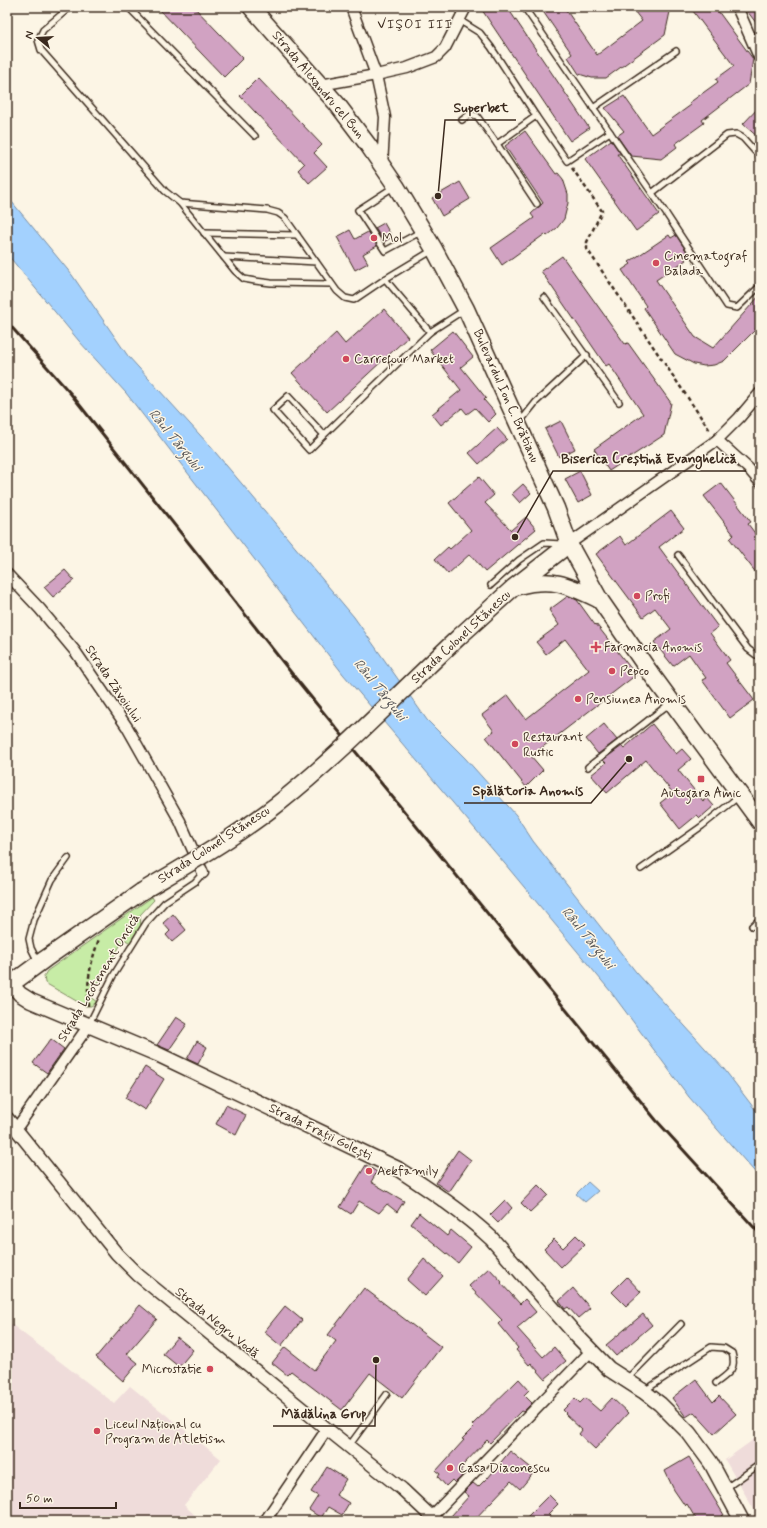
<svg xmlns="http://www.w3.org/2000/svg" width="767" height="1528" viewBox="0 0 767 1528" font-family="Mynerve,sans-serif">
	<rect width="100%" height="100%" fill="#fcf5e5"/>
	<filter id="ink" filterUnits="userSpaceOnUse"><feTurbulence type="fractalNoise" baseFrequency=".025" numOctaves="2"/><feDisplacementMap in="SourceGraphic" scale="8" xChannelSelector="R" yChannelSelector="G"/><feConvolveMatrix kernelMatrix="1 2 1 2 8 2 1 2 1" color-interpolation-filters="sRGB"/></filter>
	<g filter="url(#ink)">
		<g fill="#efdcda">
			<path d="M7,1321L114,1403L130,1386L221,1459L184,1505L201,1521H7Z"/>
			<path d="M760,1435V1520L725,1460Z"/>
		</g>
		<path fill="#c7eca6" stroke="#818b62" d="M152,897L154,900L140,915L141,927L132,944L124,939L90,997L97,1002L91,1006H85L45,983L44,976L47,971Z"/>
		<g fill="#a3d1fe" stroke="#798ea4">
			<path d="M7,196L72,275L128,356L210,446L354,617L427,720L465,758L516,815L533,841L636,972L724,1069L760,1116V1178L689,1097L611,992L505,864L343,674L126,393L79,341L7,254Z"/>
			<path d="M588,1182L598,1191L585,1202L576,1194Z"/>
		</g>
		<g fill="#d1a2c2" stroke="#3b2a1e">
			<path d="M157,7H194L243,58L224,77Z"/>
			<path d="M480,7H507L589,128L570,141Z"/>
			<path d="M548,7H564L597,55L642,21L631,7H671L665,35L606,78H592L579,74L568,57L572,54L542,10Z"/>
			<path d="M690,7H715L753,59L749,84L702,120L704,123L675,144L677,147L661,159L631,156L617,136L624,131L605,108L624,96L651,134L691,105L689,103L718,82L716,79L734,66Z"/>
			<path d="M744,7H760V28Z"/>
			<path d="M258,78L322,145L314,153L327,167L309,183L298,170L304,164L240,96Z"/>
			<path d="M760,106V139L743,124Z"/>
			<path d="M525,131L556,174L558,173L563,179L568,194V203L564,219L557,228L547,236L545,234L502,265L491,248L534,218L531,214L543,203L505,146Z"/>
			<path d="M611,140L621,154H617L659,214L636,231L585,159Z"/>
			<path d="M460,182L470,199L442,216L432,198Z"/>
			<path d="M384,223L392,237L384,242L375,228Z"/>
			<path d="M350,230L355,239L368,232L377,246L363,254L368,263L355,270L337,237Z"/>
			<path d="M669,235L671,238L676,235L689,255L684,258L686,260L656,280L695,337L713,348L760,295V325L724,361L714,365L704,366L694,364L675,354L644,308L646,306L622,270L631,264L629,262Z"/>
			<path d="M562,256L625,344L628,343L671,403L664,435L609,471L594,449L643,414L609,364L606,366L541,271Z"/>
			<path d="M384,309L408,337L327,412L292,373L336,333L345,344Z"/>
			<path d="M453,331L473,357L461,367L486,398L484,400L496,414L488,422L475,408L467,414L462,408L441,425L432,414L461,390L430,350Z"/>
			<path d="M561,421L575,449L559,457L545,429Z"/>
			<path d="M497,428L507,439L479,464L469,453Z"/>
			<path d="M580,471L592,495L578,503L565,479Z"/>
			<path d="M479,477L494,495L485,503L511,530L526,517L536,529L485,572L470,554L448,574L435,559L448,547L450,549L471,530L449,503Z"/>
			<path d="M721,483L751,522L748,524L760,540V578L730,539L734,535L704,496Z"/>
			<path d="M523,484L531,493L520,503L512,494Z"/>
			<path d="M671,511L684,528L659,547L718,627L710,633L730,660L726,663L754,700L730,718L702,680L706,678L689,654L673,666L654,642L671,629L655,608L643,617L596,554L620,536L626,545Z"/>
			<path d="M65,570L74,580L53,597L44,587Z"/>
			<path d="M568,596L577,600L595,625L596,624L636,675L531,756L543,770L526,787L486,737L494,731L482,715L508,695L526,719L589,670L565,639L546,654L536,642L559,625L549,610Z"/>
			<path d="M604,724L617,740L598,754L586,739Z"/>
			<path d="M652,724L676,754L682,749L691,759L678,770L703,801L707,798L714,806L700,818L697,815L680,829L660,803L673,793L646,760L607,793L591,775L606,763L603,760L622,746L624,748Z"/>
			<path d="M173,914L186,930L172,942L166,935L170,931L163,923Z"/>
			<path d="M176,1017L187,1024L169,1050L157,1045Z"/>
			<path d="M51,1039L64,1049L47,1073L33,1063Z"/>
			<path d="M197,1041L207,1047L198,1064L187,1059Z"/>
			<path d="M145,1067L164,1079L145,1110L125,1098Z"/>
			<path d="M226,1105L246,1115L236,1135L216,1124Z"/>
			<path d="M458,1150L471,1160L449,1192L436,1183Z"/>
			<path d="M366,1165L377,1172L371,1182L404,1201L397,1212L387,1204L379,1213L359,1201L351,1214L340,1207Z"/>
			<path d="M538,1185L548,1195L530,1212L521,1203Z"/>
			<path d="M505,1200L512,1208L498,1223L490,1215Z"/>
			<path d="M419,1213L447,1236L451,1230L471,1247L458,1263L411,1224Z"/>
			<path d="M576,1235L585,1244L561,1267L544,1249L554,1239L563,1248Z"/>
			<path d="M424,1259L443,1276L425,1296L407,1280Z"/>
			<path d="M489,1268L502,1282L501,1283L520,1304L525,1299L536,1312L517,1328L543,1357L554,1347L566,1361L545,1379L531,1363L529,1365L516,1350L518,1348L498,1324L502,1320L469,1286Z"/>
			<path d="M627,1277L641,1292L626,1306L612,1292Z"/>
			<path d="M364,1288L441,1347L402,1398L370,1373L342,1410L291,1371L287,1375L272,1363L285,1347L314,1370L336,1341L328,1335Z"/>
			<path d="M573,1288L590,1308L578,1318L568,1307L565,1309L559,1301Z"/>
			<path d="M140,1305L157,1319L127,1354L138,1363L123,1381L96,1357Z"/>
			<path d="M285,1306L302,1320L281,1346L264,1332Z"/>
			<path d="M643,1314L652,1325L616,1356L606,1345Z"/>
			<path d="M177,1337L193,1350L179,1367L163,1354Z"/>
			<path d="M519,1379L529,1390L524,1395L532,1403L523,1412L521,1411L490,1443L487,1440L463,1465L464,1466L460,1471L464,1474L455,1483L452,1480L446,1486L438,1477L440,1474L436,1471L464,1440L462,1439L474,1427L472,1425Z"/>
			<path d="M696,1379L713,1402L719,1396L736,1414L714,1434L694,1412L686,1417L672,1398Z"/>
			<path d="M575,1398L580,1403L585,1398L600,1411L612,1398L628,1413L595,1449L579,1434L582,1430L565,1414L566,1413L563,1410Z"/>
			<path d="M510,1451L535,1471L520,1489L511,1481L473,1521H456L451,1516L469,1496L464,1492L473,1483L478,1487L488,1477V1478Z"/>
			<path d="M689,1457L724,1515L721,1516L725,1521H697L687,1504L685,1506L674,1490L665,1471Z"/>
			<path d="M327,1467L346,1479L336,1495L349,1503L342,1515L328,1507L321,1518L309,1510L318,1496L311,1492Z"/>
			<path d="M549,1495L558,1504L548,1514L555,1521H523Z"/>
		</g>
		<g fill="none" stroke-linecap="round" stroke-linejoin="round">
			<defs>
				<g id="service">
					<path d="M128,7L255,136"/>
					<path d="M524,7L665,212L727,306L737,308L760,286"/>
					<path d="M69,8L43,30L38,40L41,50L165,191L180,203L267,210L278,213L285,218L337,291L345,298L354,300L385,279L433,250"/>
					<path d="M459,20L480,33L491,47L536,116"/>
					<path d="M593,108L676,51"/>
					<path d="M462,120L470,114L477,116L497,144"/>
					<path d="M395,186L358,210L385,251L422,231"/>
					<path d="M652,193L727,135L736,134L743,138L760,157"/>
					<path d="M180,203L235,271L244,279L255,281L271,283L331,284"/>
					<path d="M537,204L497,144L536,116L567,161L610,132"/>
					<path d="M204,233L297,235"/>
					<path d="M224,257L316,262"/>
					<path d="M385,279L430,332"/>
					<path d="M544,297L619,402"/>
					<path d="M520,422L536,402L587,355"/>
					<path d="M324,435L288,396L273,410L309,450L324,435L430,332L464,310"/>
					<path d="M678,555L748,649L756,655H760"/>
					<path d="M491,585L519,560L544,543L562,544"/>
					<path d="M588,767L669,704"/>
					<path d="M641,869L702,826L738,797"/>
					<path d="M752,926L760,919"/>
					<path d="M38,962L31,948L29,939L34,920L52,880L68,858"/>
					<path d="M89,1024L113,976L146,923L165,902L195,882L203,873"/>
					<path d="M627,1379L681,1324"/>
					<path d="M644,1391L711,1347L724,1348L732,1353C737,1370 728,1374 716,1383"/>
					<path d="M349,1446L387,1394"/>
					<path d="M726,1488L760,1464"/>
				</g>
				<g id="minor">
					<path d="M351,7L376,75L385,117L382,165"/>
					<path d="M737,7L760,59"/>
					<path d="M320,85L376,75L407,68L436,57L445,48L466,7"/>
					<path d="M717,440L748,468L760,482"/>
					<path d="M569,544L717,440L739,418L760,393"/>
					<path d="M7,574L40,609L75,651L127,727L180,821L203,873"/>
					<path d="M16,1129L89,1025"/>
					<path d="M432,1516L591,1351"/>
					<path d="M265,1521L327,1429"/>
				</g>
				<path id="tertiary" d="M7,1118L117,1254L138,1275L327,1429L402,1489L436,1521"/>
				<path id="secondary" d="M11,984L20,994L31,1001L157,1054L398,1169C430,1190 463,1212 491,1238L577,1336L609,1369L643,1391L660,1404L689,1433L711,1463L742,1521"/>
				<g id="primary">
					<path d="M518,586C553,577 568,585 600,600"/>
					<path d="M460,636L514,587L569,544"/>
					<path d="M7,987L45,959L141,892"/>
				</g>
				<path id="trunk" d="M251,7L337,104L368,145L396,186L434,249L466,309L556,508L569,544L600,600L649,671L760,822"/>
			</defs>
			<use href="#service" stroke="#3b2a1e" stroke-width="8"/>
			<use href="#minor" stroke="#3b2a1e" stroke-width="13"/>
			<use href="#tertiary" stroke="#3b2a1e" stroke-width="15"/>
			<use href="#secondary" stroke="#3b2a1e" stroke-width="17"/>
			<use href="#primary" stroke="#3b2a1e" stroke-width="19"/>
			<use href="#trunk" stroke="#3b2a1e" stroke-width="19"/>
			<g stroke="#3b2a1e" stroke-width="2.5" stroke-dasharray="4 3" stroke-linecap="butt">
				<path d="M572,168L602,211L587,242V249L711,432"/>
				<path d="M88,1006C87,980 90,964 99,939"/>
			</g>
			<use href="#service" stroke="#fcf5e5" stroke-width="5"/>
			<use href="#minor" stroke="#fcf5e5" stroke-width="10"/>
			<use href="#tertiary" stroke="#fcf5e5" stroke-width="12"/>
			<use href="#secondary" stroke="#fcf5e5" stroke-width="14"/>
			<use href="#primary" stroke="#fcf5e5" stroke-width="16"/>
			<use href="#trunk" stroke="#fcf5e5" stroke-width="16"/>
			<path stroke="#3b2a1e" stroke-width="3" d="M7,322L71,394L297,680L656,1120L760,1234"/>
			<defs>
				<path id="primary-bridge" d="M141,892C188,864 236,837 279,803C343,752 400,692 460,636"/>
			</defs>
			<use href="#primary-bridge" stroke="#3b2a1e" stroke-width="19" stroke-linecap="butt"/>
			<use href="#primary-bridge" stroke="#fcf5e5" stroke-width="16"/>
		</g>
	</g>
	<g fill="#d1495b" stroke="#fcf5e5" stroke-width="1.5">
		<circle cx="374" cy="238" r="4"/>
		<circle cx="656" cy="263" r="4"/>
		<circle cx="346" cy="359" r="4"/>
		<circle cx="637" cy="596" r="4"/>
		<path d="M594 641h4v4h4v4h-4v4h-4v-4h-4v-4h4z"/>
		<circle cx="612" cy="671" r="4"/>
		<circle cx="578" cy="699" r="4"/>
		<circle cx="515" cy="744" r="4"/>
		<rect x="697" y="775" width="8" height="8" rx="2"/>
		<circle cx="369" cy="1171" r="4"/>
		<circle cx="210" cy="1369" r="4"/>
		<circle cx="97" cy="1431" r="4"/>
		<circle cx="450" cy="1468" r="4"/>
	</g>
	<g text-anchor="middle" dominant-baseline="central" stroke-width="3" stroke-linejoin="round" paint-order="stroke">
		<g font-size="13" fill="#3b2a1e" stroke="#fcf5e5">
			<text transform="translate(318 85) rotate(50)">Strada Alexandru cel Bun</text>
			<text transform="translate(506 396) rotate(66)">Bulevardul Ion C. Brătianu</text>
			<text transform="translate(461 637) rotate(-43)">Strada Colonel Stănescu</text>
			<text transform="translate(113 684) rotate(56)">Strada Zăvoiului</text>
			<text transform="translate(214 845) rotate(-33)">Strada Colonel Stănescu</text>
			<text transform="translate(99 978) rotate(-59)">Strada Locotenent Oncică</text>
			<text transform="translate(320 1132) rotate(26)">Strada Frații Golești</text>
			<text transform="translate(217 1323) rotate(39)">Strada Negru Vodă</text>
		</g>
		<g font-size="13" fill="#3b2a1e" stroke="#fcf5e5" text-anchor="start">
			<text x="382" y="238">Mol</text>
			<text x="664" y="256">Cinematograf<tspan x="664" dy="15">Balada</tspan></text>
			<text x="354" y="359">Carrefour Market</text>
			<text x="645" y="596">Profi</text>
			<text x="604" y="647">Farmacia Anomis</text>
			<text x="620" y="671">Pepco</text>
			<text x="586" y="699">Pensiunea Anomis</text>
			<text x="523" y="737">Restaurant<tspan x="523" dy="15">Rustic</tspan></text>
			<text x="701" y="793" text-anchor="middle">Autogara Amic</text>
			<text x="377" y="1171">Aekfamily</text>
			<text x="202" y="1369" text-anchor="end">Microstatie</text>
			<text x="105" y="1424">Liceul Național cu<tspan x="105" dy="15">Program de Atletism</tspan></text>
			<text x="458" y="1468">Casa Diaconescu</text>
		</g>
		<g font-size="14" letter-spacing="1" fill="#3b2a1e" stroke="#fcf5e5">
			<text x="415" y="24">VIŞOI III</text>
		</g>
		<g font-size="14" font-style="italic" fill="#555456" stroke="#fcf5e5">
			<text transform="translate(175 440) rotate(51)">Râul Târgului</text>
			<text transform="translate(380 690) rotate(51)">Râul Târgului</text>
			<text transform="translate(588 938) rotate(51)">Râul Târgului</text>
		</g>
	</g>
	<path fill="none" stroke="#3b2a1e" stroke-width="1.5" d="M438 196L445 120H516M515 537L553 471H746M629 759L591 803H464M376 1360L375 1426H273"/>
	<g fill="#3b2a1e" stroke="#fcf5e5" stroke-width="1.5">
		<circle cx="438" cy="196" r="4"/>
		<circle cx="515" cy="537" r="4"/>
		<circle cx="629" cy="759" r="4"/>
		<circle cx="376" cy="1360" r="4"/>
	</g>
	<g font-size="14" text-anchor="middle" font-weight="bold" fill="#3b2a1e" stroke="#fcf5e5" stroke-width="3" stroke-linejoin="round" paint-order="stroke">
		<text x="481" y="112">Superbet</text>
		<text x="649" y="463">Biserica Creștină Evanghelică</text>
		<text x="528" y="795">Spălătoria Anomis</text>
		<text x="324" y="1418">Mădălina Grup</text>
	</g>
	<rect width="767" height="1528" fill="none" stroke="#fcf5e5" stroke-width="24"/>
	<rect x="12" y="12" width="743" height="1504" fill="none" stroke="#3b2a1e" stroke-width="1.5" filter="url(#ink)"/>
	<g transform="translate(38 38) rotate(288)" stroke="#fcf5e5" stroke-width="3" paint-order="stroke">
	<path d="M0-3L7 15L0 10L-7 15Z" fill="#3b2a1e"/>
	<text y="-6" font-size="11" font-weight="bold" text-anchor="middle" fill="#3b2a1e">N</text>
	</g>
	<path d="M20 1502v6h96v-6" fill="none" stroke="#3b2a1e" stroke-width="2"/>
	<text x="26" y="1502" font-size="12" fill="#3b2a1e" stroke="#fcf5e5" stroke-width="3" paint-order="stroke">50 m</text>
</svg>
